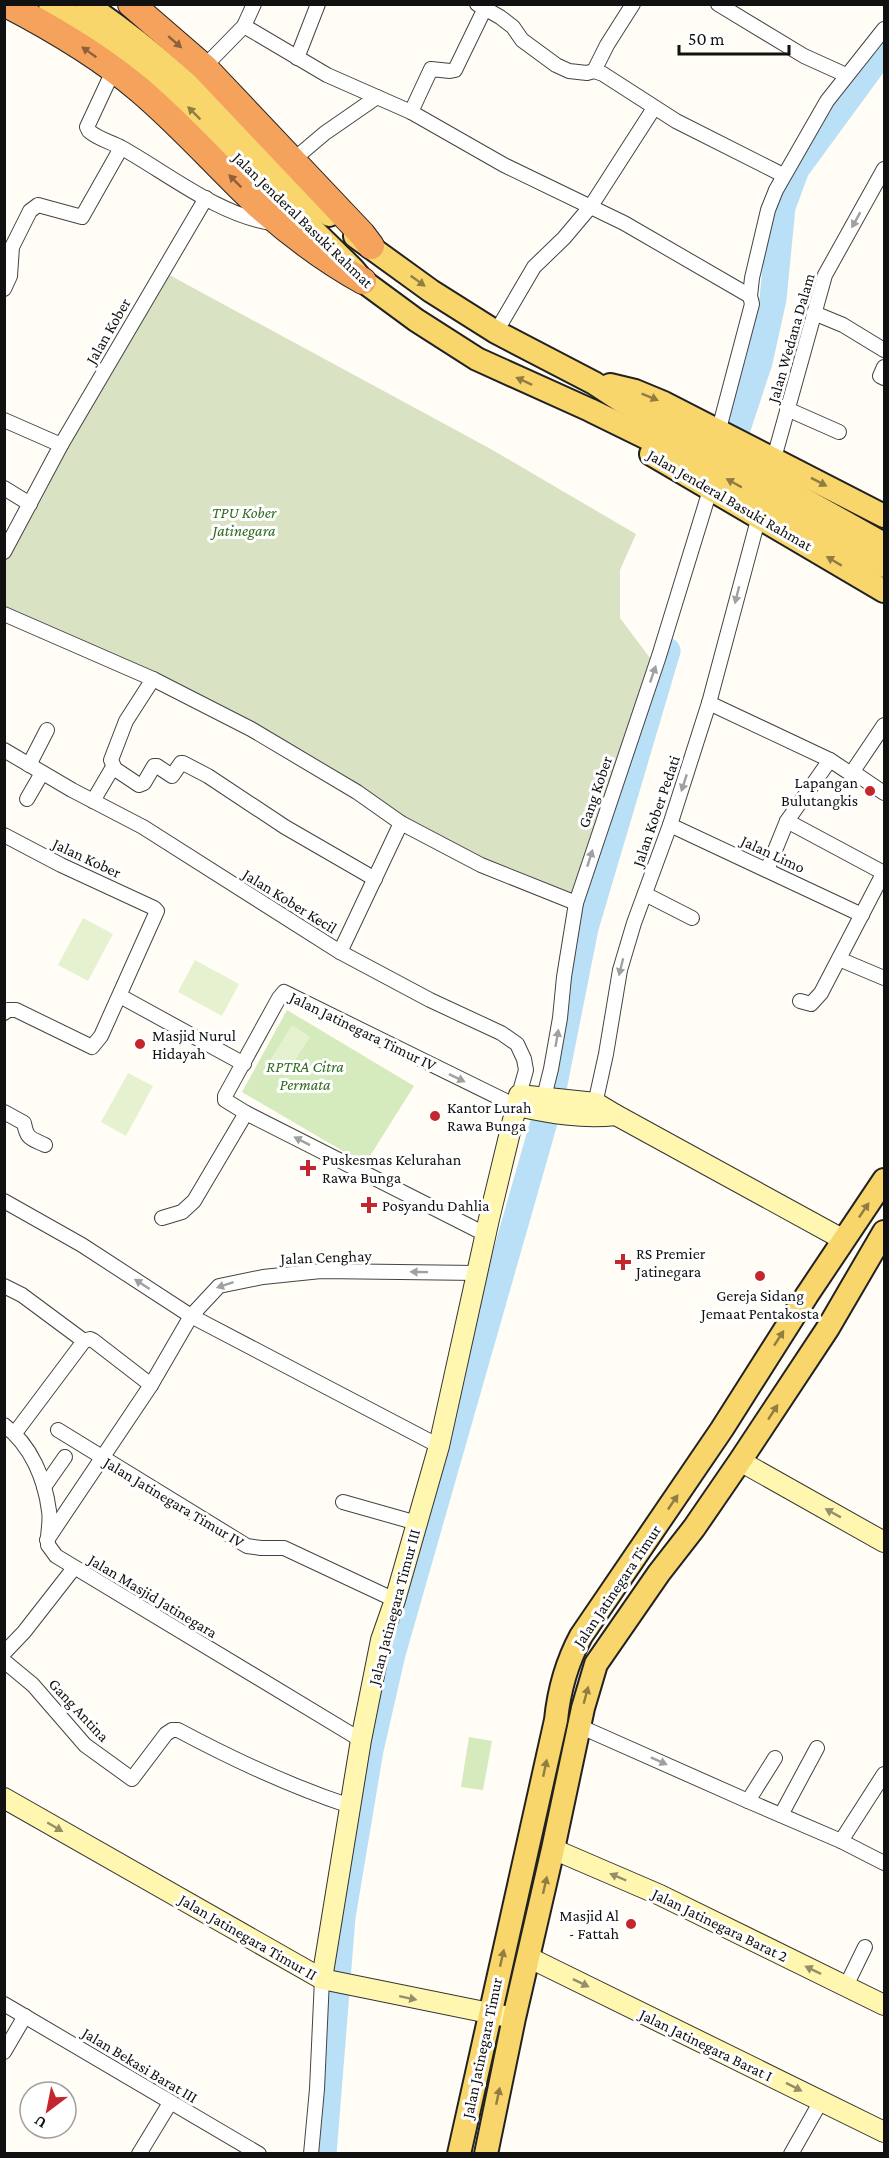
<svg xmlns="http://www.w3.org/2000/svg" width="889" height="2158" viewBox="0 0 889 2158" font-family="'Crimson Pro',serif">
	<rect width="100%" height="100%" fill="#fffdf5"/>
	<g fill="#d5ebbd">
		<path d="M287,1010L414,1086L365,1164L242,1092Z"/>
		<path d="M469,1737L492,1741L483,1790L461,1787Z"/>
	</g>
	<path fill="#d9e3c4" d="M162,271L489,448L636,534L620,570V618L656,666L576,903L482,865L251,729L5,614L4,553Z"/>
	<g fill="#e6f2cf">
		<path d="M83,918L113,934L88,981L58,965Z"/>
		<path d="M195,960L239,984L222,1016L178,992Z"/>
		<path d="M292,1025L310,1037L287,1073L269,1062Z"/>
		<path d="M128,1073L153,1086L126,1136L101,1122Z"/>
	</g>
	<g fill="none" stroke-linecap="round" stroke-linejoin="round">
		<g stroke="#b9e0f7" stroke-width="27">
			<path d="M726,462L759,362L773,299L782,207L796,169L873,64L884,53"/>
			<path d="M323,2154L342,1917L370,1750L392,1654L552,1094L585,928L667,651"/>
		</g>
		<defs>
			<g id="street">
				<path d="M477,4L500,17L513,27L522,40L556,65L569,71L587,73L594,71L603,74L676,121L783,175"/>
				<path d="M718,4L804,56L846,75"/>
				<path d="M244,26L327,75L411,112L504,165L624,223L750,296"/>
				<path d="M297,58L318,4"/>
				<path d="M204,67L244,26L254,4"/>
				<path d="M114,69L87,127L89,131C98,139 111,142 122,148C167,173 220,216 272,223"/>
				<path d="M594,71L607,45L633,4"/>
				<path d="M411,112L431,69L450,71L455,70L487,4"/>
				<path d="M293,160L325,133L377,97"/>
				<path d="M4,289L10,276L12,247L30,211L38,205L82,217L121,148"/>
				<path d="M814,313L843,325L884,350"/>
				<path d="M496,332L534,267L564,238L591,206L654,108"/>
				<path d="M884,367L880,376L884,378"/>
				<path d="M787,409L839,432"/>
				<path d="M4,420L61,445"/>
				<path d="M719,429L752,304L750,296L752,278L768,210L776,190L827,101L884,29"/>
				<path d="M774,458L825,275L884,169"/>
				<path d="M4,488L30,504"/>
				<path d="M4,552L61,445L206,198"/>
				<path d="M4,614L153,679L251,729L357,792L401,823L481,865L576,903"/>
				<path d="M153,679L126,721L111,760L115,769L139,785L144,783L154,766H157L172,776L181,763H183L208,776L285,827L375,879"/>
				<path d="M709,703L830,760L851,774L884,725"/>
				<path d="M4,750L72,790L143,827L340,952L430,1000L501,1033L517,1044L524,1059L526,1070L519,1095"/>
				<path d="M29,765L47,730"/>
				<path d="M853,772L884,793"/>
				<path d="M27,799L42,773"/>
				<path d="M93,801L113,767"/>
				<path d="M787,821L884,873"/>
				<path d="M670,825L862,915"/>
				<path d="M4,835L61,865L154,908L157,911L101,1036L92,1047L16,1010H8L4,1013"/>
				<path d="M767,870L787,821L830,760"/>
				<path d="M645,894L692,918"/>
				<path d="M340,952L401,823"/>
				<path d="M839,959L884,978"/>
				<path d="M120,996L244,1064"/>
				<path d="M800,1001L811,1004L821,993L884,872"/>
				<path d="M542,1105L551,1069L560,1018L564,977L576,903L659,656L710,490"/>
				<path d="M4,1112L24,1123C27,1139 30,1138 45,1145"/>
				<path d="M596,1112L597,1095L606,1054L620,970L634,923L670,825L709,703L759,516"/>
				<path d="M4,1201L82,1245L191,1316L439,1446"/>
				<path d="M162,1218L182,1212L194,1201L246,1113"/>
				<path d="M485,1234L246,1113L225,1100V1096L279,998L284,992L516,1106"/>
				<path d="M4,1286L22,1295L84,1341L90,1339L94,1341L151,1385"/>
				<path d="M4,1425C31,1445 45,1479 49,1511C51,1522 47,1534 48,1545L56,1556L361,1740"/>
				<path d="M58,1430L247,1546L261,1548H284L395,1600"/>
				<path d="M15,1433L84,1341"/>
				<path d="M44,1487L65,1457"/>
				<path d="M343,1502L417,1523"/>
				<path d="M47,1540L151,1385L191,1316L219,1286L263,1277L321,1271L477,1273"/>
				<path d="M4,1653L24,1632L74,1568"/>
				<path d="M4,1661L33,1685L85,1745L132,1779L166,1734L172,1730H178C234,1760 290,1786 350,1806"/>
				<path d="M579,1726L748,1801L841,1841L884,1863"/>
				<path d="M748,1801L775,1758"/>
				<path d="M781,1815L817,1748"/>
				<path d="M841,1841L884,1774"/>
				<path d="M846,1986L865,1947"/>
				<path d="M4,2004L259,2154"/>
				<path d="M4,2052L25,2016"/>
				<path d="M139,2154L170,2103"/>
				<path d="M311,2154L317,2089L322,1979"/>
				<path d="M791,2154L821,2101"/>
			</g>
			<g id="secondary">
				<path d="M517,1106C550,1113 583,1119 616,1115"/>
				<path d="M740,1461L884,1542"/>
				<path d="M4,1798L322,1979L514,2018"/>
				<path d="M553,1849L660,1895L884,2005"/>
				<path d="M528,1957L884,2132"/>
				<path d="M322,1979L361,1740L381,1640L395,1600L439,1446L489,1219L519,1095L596,1103L616,1115L844,1240"/>
			</g>
			<g id="primary">
				<path d="M50,4C96,30 139,64 179,98L353,269L363,281L416,320L477,359L590,410L690,459L884,566"/>
				<path d="M86,4C175,64 250,142 329,215"/>
				<path d="M355,236L431,291L496,332L594,383L623,402L714,449L884,544"/>
				<path d="M610,385L635,391L664,403L884,516"/>
				<path d="M651,454L884,591"/>
				<path d="M459,2154L556,1720C559,1690 567,1662 581,1636L722,1429L807,1295L884,1180"/>
				<path d="M486,2154L514,2018L553,1849L583,1708L596,1664L659,1573L694,1528L740,1461L828,1328L884,1232"/>
			</g>
			<g id="highway">
				<path d="M6,4C54,29 100,56 141,91C182,126 217,166 256,203C288,232 325,260 363,281"/>
				<path d="M131,4L204,67L362,234L371,246"/>
			</g>
		</defs>
		<use href="#street" stroke="#444" stroke-width="16"/>
		<use href="#secondary" stroke="#333" stroke-width="22"/>
		<use href="#primary" stroke="#222" stroke-width="26"/>
		<use href="#highway" stroke="#222" stroke-width="28"/>
		<use href="#street" stroke="#fff" stroke-width="14"/>
		<use href="#secondary" stroke="#fff6b0" stroke-width="20"/>
		<use href="#primary" stroke="#f9d66b" stroke-width="22"/>
		<use href="#highway" stroke="#f5a25d" stroke-width="26"/>
	</g>
	<defs><path id="oneway-solid" d="M-6-.8H1V-3.2L6.5 0L1 3.2V.8H-6Z" transform="scale(1.5)"/></defs>
	<g fill="#8e613b">
		<use href="#oneway-solid" transform="translate(175 42) rotate(41)"/>
		<use href="#oneway-solid" transform="translate(89 52) rotate(-145)"/>
		<use href="#oneway-solid" transform="translate(235 181) rotate(-135)"/>
	</g>
	<g fill="#917d42">
		<use href="#oneway-solid" transform="translate(194 113) rotate(-135)"/>
		<use href="#oneway-solid" transform="translate(418 281) rotate(36)"/>
		<use href="#oneway-solid" transform="translate(524 381) rotate(-155)"/>
		<use href="#oneway-solid" transform="translate(650 397) rotate(22)"/>
		<use href="#oneway-solid" transform="translate(819 482) rotate(27)"/>
		<use href="#oneway-solid" transform="translate(734 483) rotate(-151)"/>
		<use href="#oneway-solid" transform="translate(834 561) rotate(-149)"/>
		<use href="#oneway-solid" transform="translate(864 1210) rotate(-56)"/>
		<use href="#oneway-solid" transform="translate(779 1338) rotate(-57)"/>
		<use href="#oneway-solid" transform="translate(773 1412) rotate(-57)"/>
		<use href="#oneway-solid" transform="translate(673 1502) rotate(-56)"/>
		<use href="#oneway-solid" transform="translate(586 1695) rotate(-75)"/>
		<use href="#oneway-solid" transform="translate(545 1768) rotate(-78)"/>
		<use href="#oneway-solid" transform="translate(545 1885) rotate(-77)"/>
		<use href="#oneway-solid" transform="translate(502 1958) rotate(-77)"/>
		<use href="#oneway-solid" transform="translate(498 2096) rotate(-78)"/>
	</g>
	<g fill="#a0a0a0">
		<use href="#oneway-solid" transform="translate(856 220) rotate(119)"/>
		<use href="#oneway-solid" transform="translate(737 595) rotate(104)"/>
		<use href="#oneway-solid" transform="translate(653 674) rotate(-71)"/>
		<use href="#oneway-solid" transform="translate(684 783) rotate(108)"/>
		<use href="#oneway-solid" transform="translate(590 858) rotate(-72)"/>
		<use href="#oneway-solid" transform="translate(621 967) rotate(104)"/>
		<use href="#oneway-solid" transform="translate(557 1038) rotate(-80)"/>
		<use href="#oneway-solid" transform="translate(457 1078) rotate(26)"/>
		<use href="#oneway-solid" transform="translate(302 1141) rotate(-153)"/>
		<use href="#oneway-solid" transform="translate(419 1272) rotate(-179)"/>
		<use href="#oneway-solid" transform="translate(142 1284) rotate(-147)"/>
		<use href="#oneway-solid" transform="translate(225 1285) rotate(162)"/>
		<use href="#oneway-solid" transform="translate(659 1761) rotate(24)"/>
	</g>
	<g fill="#948f68">
		<use href="#oneway-solid" transform="translate(833 1513) rotate(-151)"/>
		<use href="#oneway-solid" transform="translate(55 1827) rotate(30)"/>
		<use href="#oneway-solid" transform="translate(618 1877) rotate(-157)"/>
		<use href="#oneway-solid" transform="translate(813 1970) rotate(-154)"/>
		<use href="#oneway-solid" transform="translate(581 1983) rotate(26)"/>
		<use href="#oneway-solid" transform="translate(408 1998) rotate(12)"/>
		<use href="#oneway-solid" transform="translate(794 2087) rotate(27)"/>
	</g>
	<g fill="#c4262e" stroke="#fff" stroke-width="2">
		<circle cx="870" cy="791" r="6"/>
		<circle cx="140" cy="1044" r="6"/>
		<circle cx="435" cy="1116" r="6"/>
		<path d="M305 1159h6v6h6v6h-6v6h-6v-6h-6v-6h6z"/>
		<path d="M366 1196h6v6h6v6h-6v6h-6v-6h-6v-6h6z"/>
		<path d="M620 1253h6v6h6v6h-6v6h-6v-6h-6v-6h6z"/>
		<circle cx="760" cy="1276" r="6"/>
		<circle cx="631" cy="1924" r="6"/>
	</g>
	<g text-anchor="middle" dominant-baseline="central" stroke-width="6" stroke-linejoin="round" paint-order="stroke">
		<g font-size="16" fill="#111" stroke="#fff">
			<text transform="translate(303 220) rotate(44)">Jalan Jenderal Basuki Rahmat</text>
			<text transform="translate(108 331) rotate(-60)">Jalan Kober</text>
			<text transform="translate(791 338) rotate(-74)">Jalan Wedana Dalam</text>
			<text transform="translate(730 500) rotate(30)">Jalan Jenderal Basuki Rahmat</text>
			<text transform="translate(595 792) rotate(-71)">Gang Kober</text>
			<text transform="translate(656 811) rotate(-71)">Jalan Kober Pedati</text>
			<text transform="translate(773 854) rotate(25)">Jalan Limo</text>
			<text transform="translate(87 858) rotate(25)">Jalan Kober</text>
			<text transform="translate(290 901) rotate(32)">Jalan Kober Kecil</text>
			<text transform="translate(363 1031) rotate(26)">Jalan Jatinegara Timur IV</text>
			<text transform="translate(326 1257) rotate(-2)">Jalan Cenghay</text>
			<text transform="translate(174 1502) rotate(31)">Jalan Jatinegara Timur IV</text>
			<text transform="translate(617 1586) rotate(-56)">Jalan Jatinegara Timur</text>
			<text transform="translate(153 1596) rotate(31)">Jalan Masjid Jatinegara</text>
			<text transform="translate(394 1607) rotate(-75)">Jalan Jatinegara Timur III</text>
			<text transform="translate(79 1710) rotate(47)">Gang Antina</text>
			<text transform="translate(720 1925) rotate(26)">Jalan Jatinegara Barat 2</text>
			<text transform="translate(248 1937) rotate(30)">Jalan Jatinegara Timur II</text>
			<text transform="translate(706 2045) rotate(26)">Jalan Jatinegara Barat I</text>
			<text transform="translate(482 2048) rotate(-78)">Jalan Jatinegara Timur</text>
			<text transform="translate(140 2065) rotate(31)">Jalan Bekasi Barat III</text>
		</g>
		<g font-size="16" font-style="italic" fill="#2f6b1f" stroke="#fff">
			<text x="244" y="512">TPU Kober<tspan x="244" dy="18">Jatinegara</tspan></text>
			<text x="305" y="1066">RPTRA Citra<tspan x="305" dy="18">Permata</tspan></text>
		</g>
		<g font-size="16" fill="#111" stroke="#fff" text-anchor="start">
			<text x="858" y="782" text-anchor="end">Lapangan<tspan x="858" dy="18">Bulutangkis</tspan></text>
			<text x="152" y="1035">Masjid Nurul<tspan x="152" dy="18">Hidayah</tspan></text>
			<text x="447" y="1107">Kantor Lurah<tspan x="447" dy="18">Rawa Bunga</tspan></text>
			<text x="322" y="1159">Puskesmas Kelurahan<tspan x="322" dy="18">Rawa Bunga</tspan></text>
			<text x="382" y="1205">Posyandu Dahlia</text>
			<text x="636" y="1253">RS Premier<tspan x="636" dy="18">Jatinegara</tspan></text>
			<text x="760" y="1295" text-anchor="middle">Gereja Sidang<tspan x="760" dy="18">Jemaat Pentakosta</tspan></text>
			<text x="619" y="1915" text-anchor="end">Masjid Al<tspan x="619" dy="18">- Fattah</tspan></text>
		</g>
	</g>
	<rect width="889" height="2158" fill="none" stroke="#111111" stroke-width="12"/>
	<g transform="translate(48 2110) rotate(212)"><circle r="28" fill="#ffffff" stroke="#a0a0a0" stroke-width="1.5"/>
	<path d="M0-4.5L10 22L0 15L-10 22Z" fill="#c4262e"/>
	<text y="-9" font-size="16" font-weight="bold" text-anchor="middle" fill="#111111">U</text>
	</g>
	<path d="M679 45v9h110v-9" fill="none" stroke="#111111" stroke-width="3"/>
	<text x="688" y="45" font-size="18" fill="#111111" stroke="#ffffff" stroke-width="4.5" paint-order="stroke">50 m</text>
</svg>
